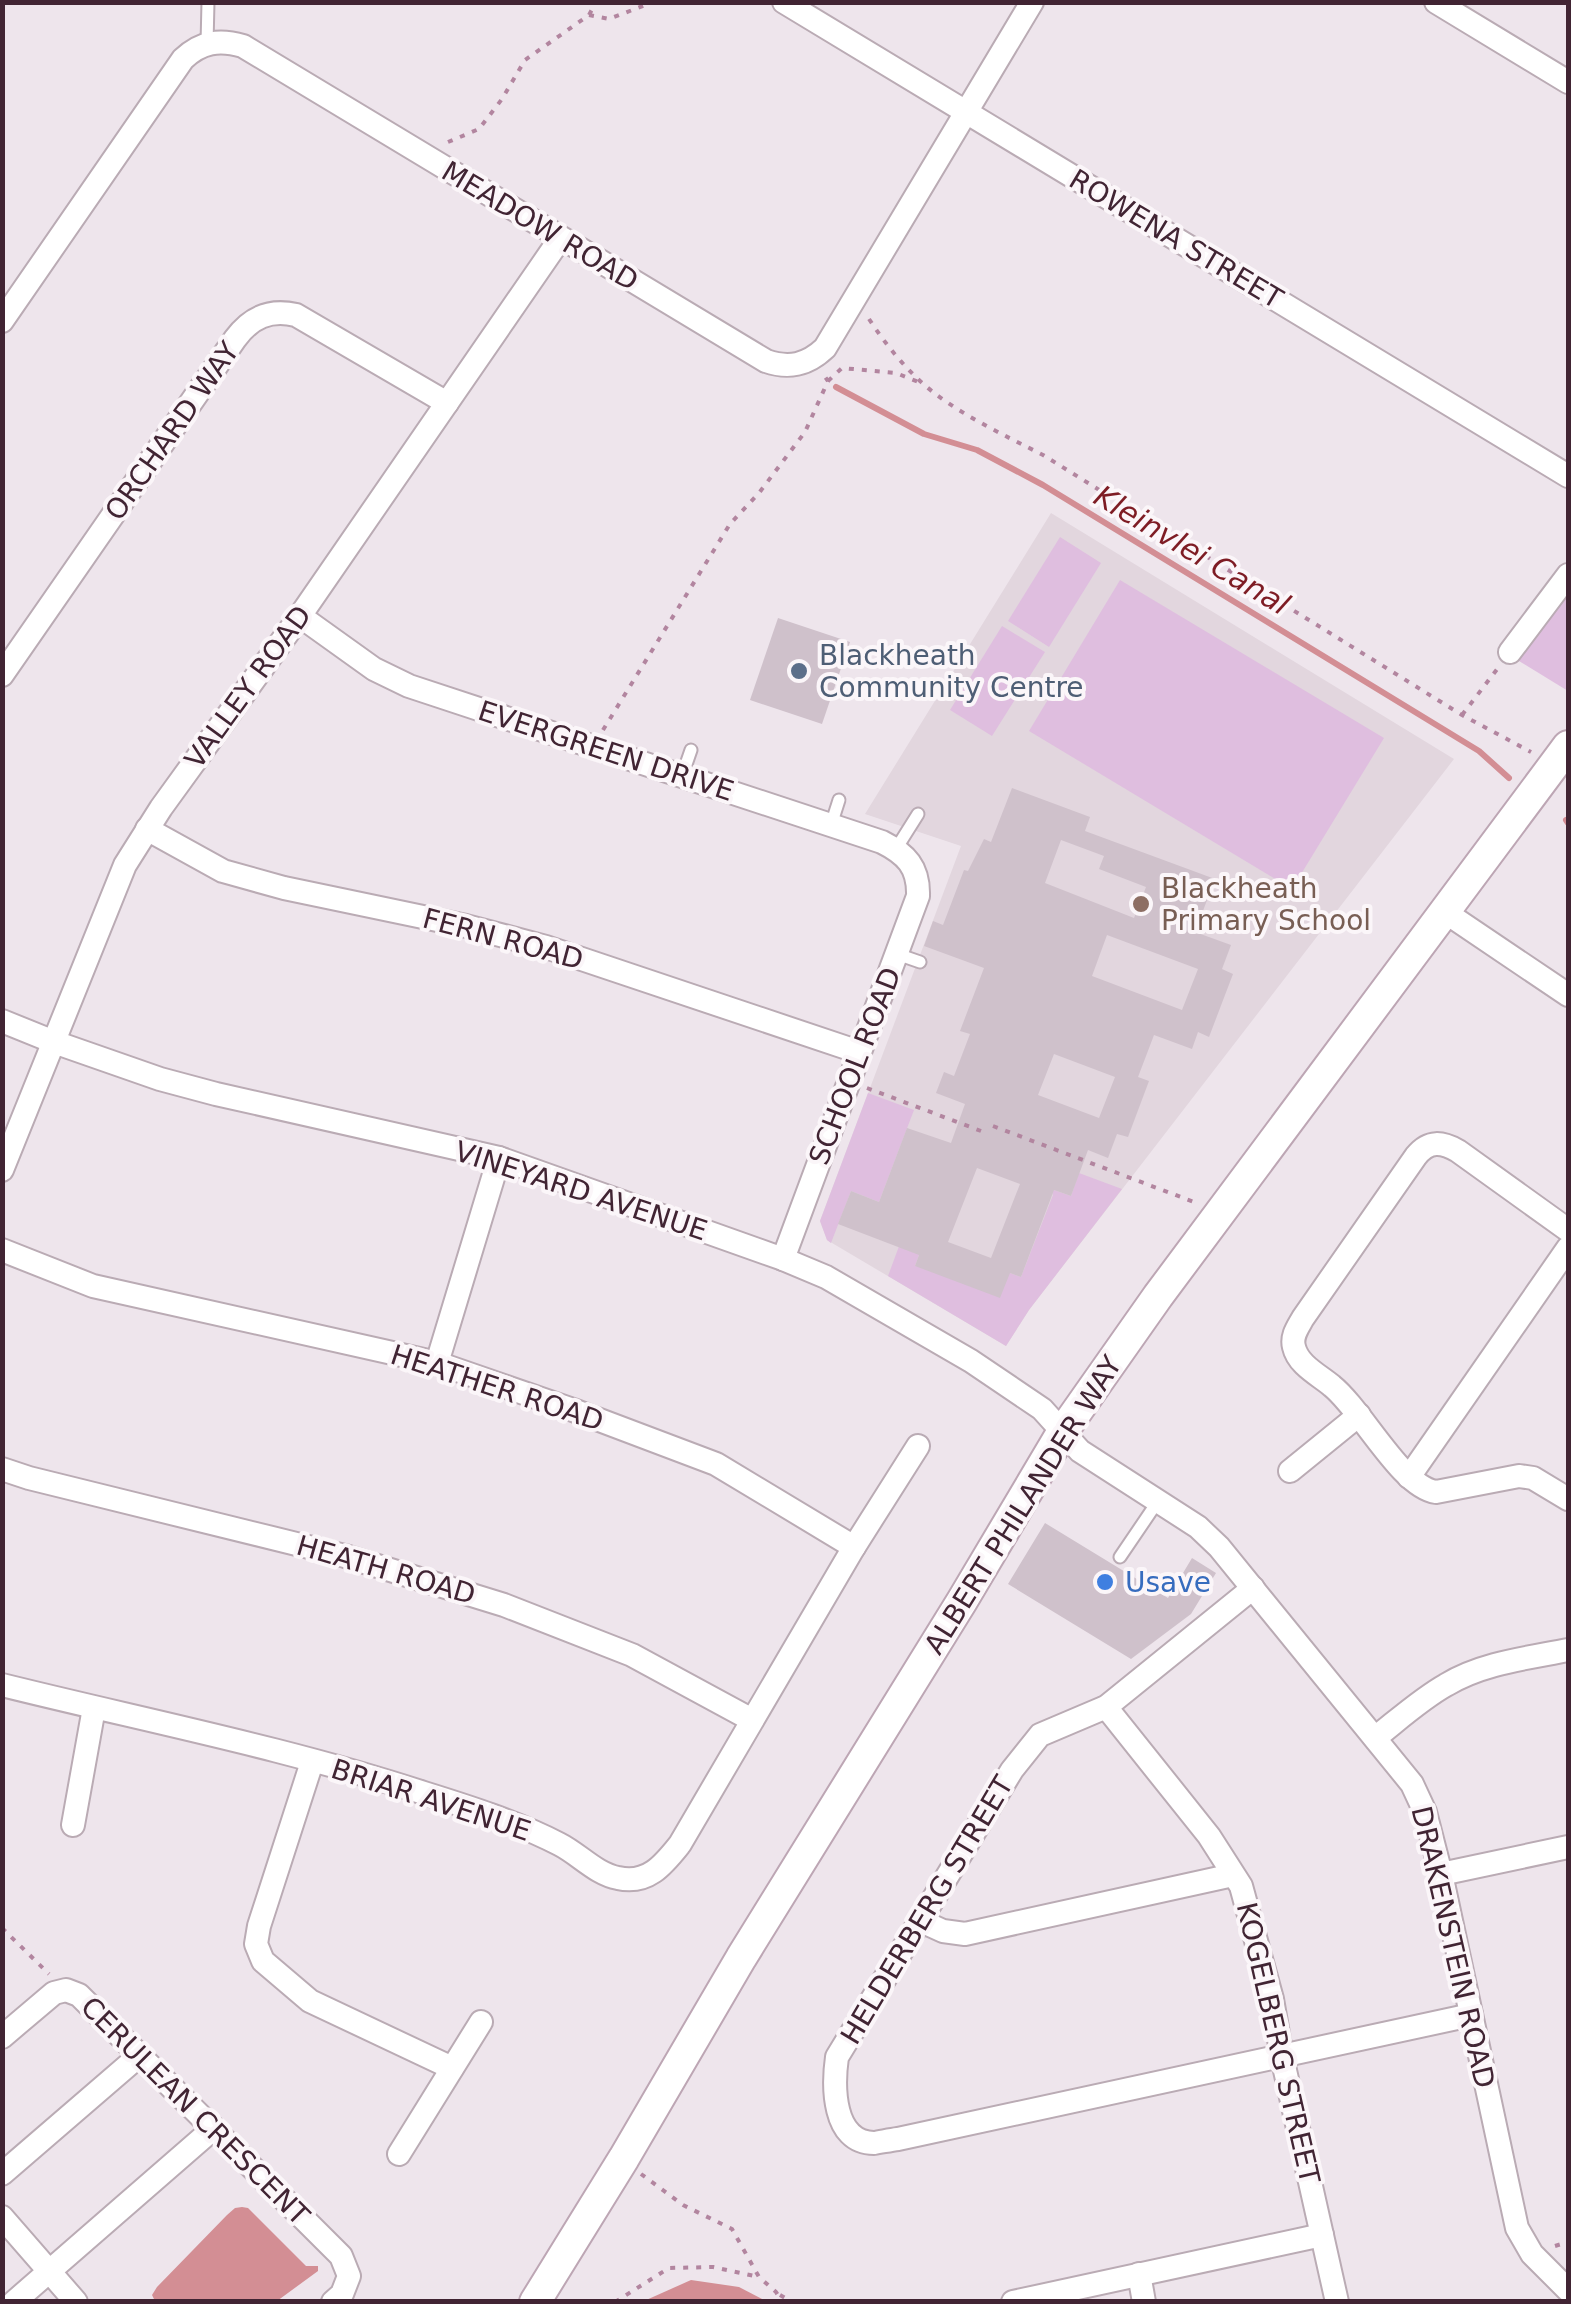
<svg xmlns="http://www.w3.org/2000/svg" width="1571" height="2304" viewBox="0 0 1571 2304" font-family="'DejaVu Sans',sans-serif">
	<rect width="100%" height="100%" fill="#eee5ec"/>
	<path fill="#e2d6de" d="M1051,513L1454,759L1029,1310L1006,1346L827,1240L820,1221L961,846L865,814Z"/>
	<g fill="#dfbedf">
		<path d="M1060,537L1101,563L1049,647L1008,621Z"/>
		<path d="M1120,580L1384,738L1292,889L1029,731Z"/>
		<path d="M1568,588V691L1514,658Z"/>
		<path d="M1002,626L1045,652L992,736L950,710Z"/>
		<path d="M868,1093L914,1110L879,1202L851,1191L831,1243L827,1240L820,1221Z"/>
		<path d="M1079,1173L1122,1189L1029,1310L1006,1346L888,1276L905,1230L924,1241L915,1266L1010,1273L1021,1277L1053,1195L1051,1189L1071,1196Z"/>
	</g>
	<g fill="#d38e94">
		<path d="M242,2207L248,2208L306,2266H318V2271L277,2301H155L152,2295L157,2287L227,2215L235,2208Z"/>
		<path d="M691,2280L739,2287L766,2301H644Z"/>
	</g>
	<g fill="none" stroke-linecap="round" stroke-linejoin="round">
		<g stroke="#d38e94" stroke-width="6">
			<path d="M836,387L924,434L977,450L1043,485L1479,751L1509,778"/>
			<path d="M1566,820L1568,823"/>
		</g>
	</g>
	<g fill="#cfc1cb" fill-rule="evenodd">
		<path d="M778,618L850,642L822,724L750,700Z"/>
		<path d="M1012,788L1090,817L1085,831L1215,879L1195,932L1231,945L1222,969L1233,974L1209,1037L1198,1032L1192,1049L1154,1035L1138,1077L1149,1081L1128,1137L1117,1134L1108,1158L1088,1150L1071,1196L1054,1190L1021,1277L1010,1273L1000,1298L915,1266L919,1255L838,1224L851,1191L879,1202L907,1128L951,1143L965,1104L936,1093L944,1072L954,1076L970,1034L960,1031L984,968L924,946L933,921L943,925L964,870L968,871L984,839L991,842ZM1061,840L1104,856L1099,869L1146,887L1134,918L1045,883ZM1107,935L1198,969L1182,1010L1092,976ZM1054,1054L1115,1077L1099,1118L1038,1095ZM977,1168L1020,1184L991,1258L948,1242Z"/>
		<path d="M1045,1523L1168,1598L1192,1558L1216,1573L1191,1614L1131,1659L1008,1584Z"/>
	</g>
	<g fill="none" stroke-linecap="round" stroke-linejoin="round">
		<defs>
			<g id="lane">
				<path d="M207,44L208,2"/>
				<path d="M682,776L691,750"/>
				<path d="M831,825L839,800"/>
				<path d="M896,849L918,814"/>
				<path d="M897,954L920,962"/>
				<path d="M1120,1557L1158,1501"/>
			</g>
			<g id="street">
				<path d="M784,2L1568,476"/>
				<path d="M1436,2L1568,82"/>
				<path d="M2,321L183,59C201,42 219,39 243,46L766,361C789,369 807,365 825,348L1032,2"/>
				<path d="M300,616L374,669L409,686L882,842C906,854 919,867 918,896L783,1259"/>
				<path d="M1510,652L1568,575"/>
				<path d="M2,675L235,339C251,317 270,309 296,315L447,403"/>
				<path d="M147,829L223,871L284,888L466,926L546,947L859,1052"/>
				<path d="M1445,912L1568,995"/>
				<path d="M2,1021L54,1042L160,1079L216,1094L499,1158L783,1259L826,1277L971,1361L1042,1409L1080,1451L1198,1527L1219,1547L1412,1784L1425,1812L1441,1874L1517,2228L1532,2254L1568,2290"/>
				<path d="M2,1170L125,865L161,808L300,616L560,239"/>
				<path d="M1568,1230L1458,1151C1442,1142 1429,1140 1416,1156L1303,1318C1298,1327 1291,1336 1294,1347C1298,1365 1319,1375 1332,1386C1362,1410 1401,1487 1436,1492L1519,1476L1533,1478L1568,1499"/>
				<path d="M2,1250L93,1286L437,1363L573,1410L716,1464L854,1547"/>
				<path d="M437,1363L499,1158"/>
				<path d="M2,1469L29,1478L345,1556L504,1605L632,1655L752,1720"/>
				<path d="M1290,1471L1359,1415"/>
				<path d="M1409,1477L1568,1248"/>
				<path d="M1253,1588L1106,1707L1040,1735L1012,1770L837,2057C833,2085 832,2143 874,2143C881,2142 890,2140 898,2139L1471,2015"/>
				<path d="M2,1685C143,1720 286,1748 424,1793C469,1807 516,1822 559,1844C579,1854 596,1874 618,1878C648,1885 664,1864 680,1844L854,1547L918,1446"/>
				<path d="M1106,1707L1209,1836L1241,1886L1272,1999L1282,2057L1337,2302"/>
				<path d="M1375,1738C1398,1720 1421,1699 1446,1685C1482,1663 1528,1658 1568,1650"/>
				<path d="M312,1762L259,1926L256,1944L263,1961L310,2001L452,2068"/>
				<path d="M73,1825L94,1708"/>
				<path d="M1441,1874L1568,1847"/>
				<path d="M921,1921L943,1931L965,1934L1233,1875"/>
				<path d="M2,2037L54,1993L66,1990L79,1995L341,2256L349,2276L342,2294L333,2302"/>
				<path d="M399,2154L481,2022"/>
				<path d="M2,2174L140,2055"/>
				<path d="M2,2217L76,2302"/>
				<path d="M1139,2274L1144,2302"/>
				<path d="M14,2302L214,2128"/>
				<path d="M1013,2302L1322,2235"/>
			</g>
			<path id="secondary" d="M535,2302L624,2158L741,1958L962,1601L1063,1431L1158,1296L1568,746"/>
		</defs>
		<use href="#lane" stroke="#baabb4" stroke-width="15"/>
		<use href="#street" stroke="#baabb4" stroke-width="26"/>
		<use href="#secondary" stroke="#bda6b4" stroke-width="34"/>
		<g stroke="#b2859f" stroke-width="4" stroke-dasharray="5 8" stroke-linecap="butt">
			<path d="M589,15L609,19L653,2"/>
			<path d="M448,142L479,129L502,99L525,60L589,15L596,2"/>
			<path d="M869,319C884,342 900,362 920,381C952,411 1004,435 1043,455L1462,715L1531,752"/>
			<path d="M828,381L842,368L896,373L921,383"/>
			<path d="M1462,715L1498,668"/>
			<path d="M603,730L730,524L759,493L805,432L828,381L823,374"/>
			<path d="M867,1088L981,1131"/>
			<path d="M993,1126L1194,1202"/>
			<path d="M2,1928L49,1974"/>
			<path d="M641,2174L683,2205L732,2229L759,2277L776,2292L782,2302"/>
			<path d="M1555,2246L1568,2242"/>
			<path d="M780,2295L792,2302"/>
			<path d="M615,2302L669,2268L713,2267L759,2277"/>
		</g>
		<use href="#lane" stroke="#fff" stroke-width="11"/>
		<use href="#street" stroke="#fff" stroke-width="22"/>
		<use href="#secondary" stroke="#fff" stroke-width="30"/>
	</g>
	<circle fill="#5c6f8a" stroke="#fbf6f9" stroke-width="4" cx="799" cy="671" r="10"/>
	<circle fill="#8d6e63" stroke="#fbf6f9" stroke-width="4" cx="1141" cy="904" r="10"/>
	<circle fill="#3f7fe0" stroke="#fbf6f9" stroke-width="4" cx="1105" cy="1582" r="10"/>
	<g text-anchor="middle" dominant-baseline="central" stroke-width="8" stroke-linejoin="round" paint-order="stroke">
		<g font-size="28" fill="#412433" stroke="#fbf6f9">
			<text transform="translate(540 226) rotate(31)">MEADOW ROAD</text>
			<text transform="translate(1176 239) rotate(31)">ROWENA STREET</text>
			<text transform="translate(172 431) rotate(-55)">ORCHARD WAY</text>
			<text transform="translate(248 687) rotate(-54)">VALLEY ROAD</text>
			<text transform="translate(606 751) rotate(18)">EVERGREEN DRIVE</text>
			<text transform="translate(503 939) rotate(15)">FERN ROAD</text>
			<text transform="translate(855 1066) rotate(-69)">SCHOOL ROAD</text>
			<text transform="translate(581 1191) rotate(18)">VINEYARD AVENUE</text>
			<text transform="translate(497 1388) rotate(18)">HEATHER ROAD</text>
			<text transform="translate(1023 1505) rotate(-58)">ALBERT PHILANDER WAY</text>
			<text transform="translate(386 1570) rotate(16)">HEATH ROAD</text>
			<text transform="translate(431 1800) rotate(18)">BRIAR AVENUE</text>
			<text transform="translate(927 1910) rotate(-59)">HELDERBERG STREET</text>
			<text transform="translate(1453 1947) rotate(77)">DRAKENSTEIN ROAD</text>
			<text transform="translate(1278 2043) rotate(77)">KOGELBERG STREET</text>
			<text transform="translate(195 2111) rotate(45)">CERULEAN CRESCENT</text>
		</g>
		<g font-size="28" fill="#4e5e75" stroke="#fbf6f9" text-anchor="start">
			<text x="819" y="655">Blackheath<tspan x="819" dy="32">Community Centre</tspan></text>
		</g>
		<g font-size="28" fill="#785e54" stroke="#fbf6f9" text-anchor="start">
			<text x="1161" y="888">Blackheath<tspan x="1161" dy="32">Primary School</tspan></text>
		</g>
		<g font-size="28" fill="#366cbe" stroke="#fbf6f9" text-anchor="start">
			<text x="1125" y="1582">Usave</text>
		</g>
		<g font-size="30" font-style="italic" fill="#7e1c24" stroke="#fbf6f9">
			<text transform="translate(1192 550) rotate(31)">Kleinvlei Canal</text>
		</g>
	</g>
	<rect width="1571" height="2304" fill="none" stroke="#412433" stroke-width="10"/>
</svg>
